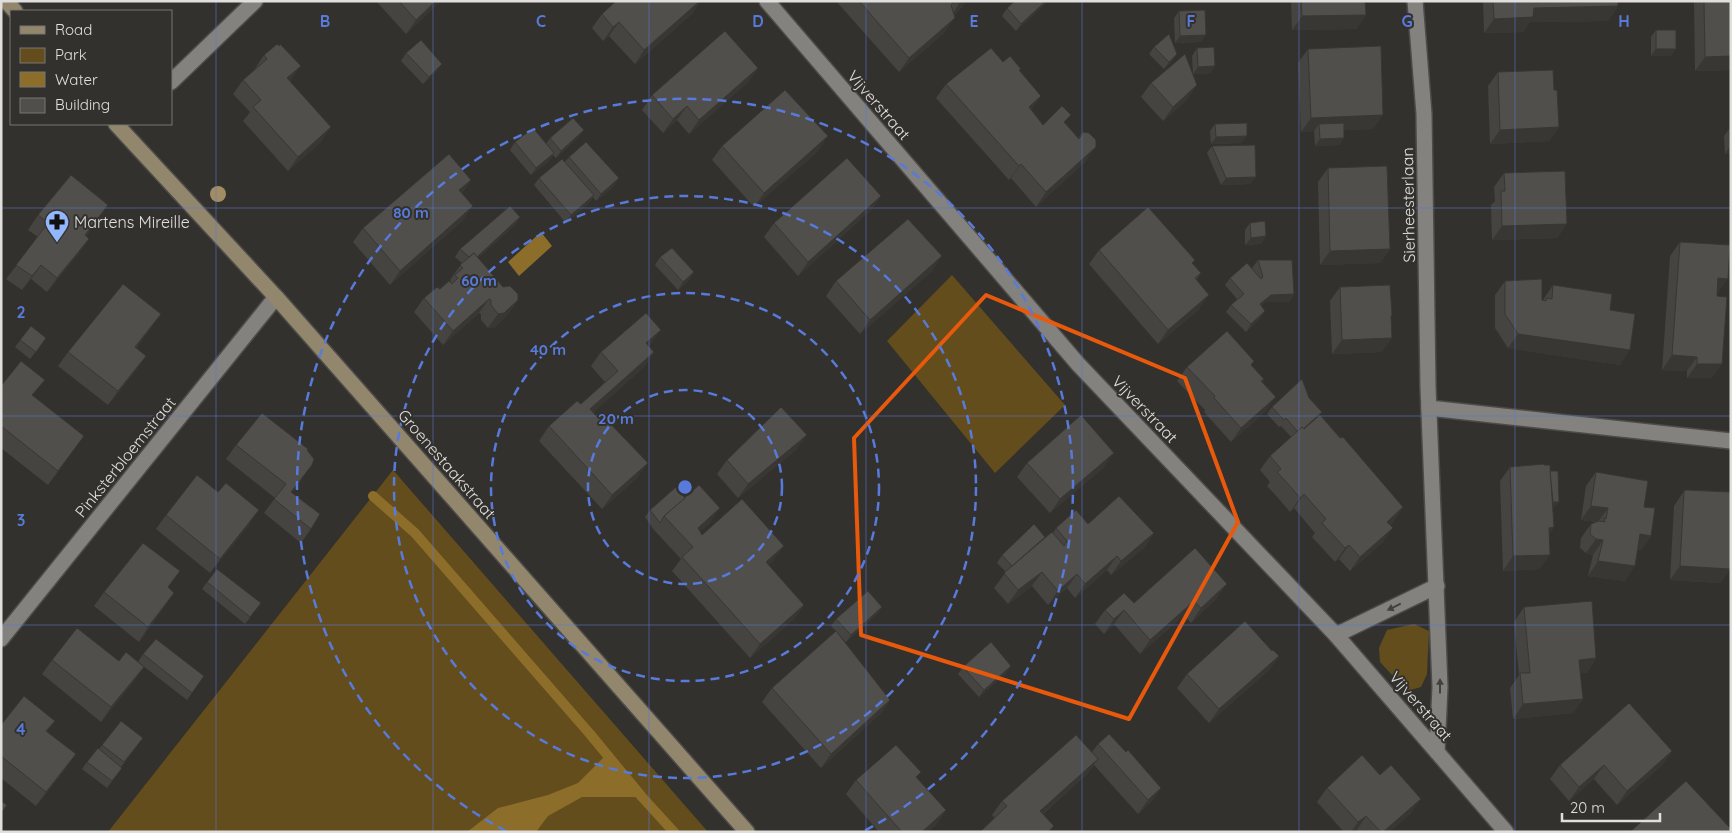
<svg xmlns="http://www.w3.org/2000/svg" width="1732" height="833" viewBox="0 0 1732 833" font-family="Quicksand,sans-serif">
	<rect width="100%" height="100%" fill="#33312d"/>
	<g fill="#644d1d">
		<path d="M952,275L1065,405L995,473L887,341Z"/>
		<path d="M393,470L708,832H108Z"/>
		<path d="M1414,624L1429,631L1427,674L1421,687L1407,691L1380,662L1379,648L1387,630Z"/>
	</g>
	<g fill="#8d6d2a">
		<path d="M541,232L552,246L519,276L508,262Z"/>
		<path d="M606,755L642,797H582L548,816L536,832H467L498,808L548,795L578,783Z"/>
	</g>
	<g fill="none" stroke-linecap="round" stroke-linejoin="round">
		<path stroke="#8d6d2a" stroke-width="10" d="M373,496L415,533L590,734L642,797L674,832"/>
		<defs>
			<g id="street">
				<path d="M767,1L1078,364L1336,635L1506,832"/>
				<path d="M1415,1L1424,114L1428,387L1440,687L1437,752"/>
				<path d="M171,82L255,1"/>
				<path d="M1429,408L1731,441"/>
				<path d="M1336,635L1437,586"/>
				<path d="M1,639L276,297"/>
			</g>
			<g id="secondary">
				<path d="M6,1L15,11"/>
				<path d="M116,124L276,297L747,832"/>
			</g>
		</defs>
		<use href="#street" stroke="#4e4c4a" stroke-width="18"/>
		<use href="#secondary" stroke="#4e4c4a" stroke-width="18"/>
		<use href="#street" stroke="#84827e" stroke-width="15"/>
		<use href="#secondary" stroke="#92866d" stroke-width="15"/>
	</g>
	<circle fill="#a28c63" cx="218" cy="194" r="8"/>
	<g fill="#464440">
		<path d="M376,1H441L406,34Z"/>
		<path d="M836,1H966L962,7L954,15L945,32L899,72Z"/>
		<path d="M1015,1H1048L1045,4L1016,31L1002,16L1007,8Z"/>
		<path d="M1291,1H1365L1366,15L1356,29L1292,30Z"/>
		<path d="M1483,1H1618V6L1608,21L1530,22L1523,32L1484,33Z"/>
		<path d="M1694,1H1731V70L1695,71Z"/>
		<path d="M1179,11L1206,35L1201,42L1175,43L1174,18Z"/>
		<path d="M693,13L635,64L609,36L603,41L592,28L602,14Z"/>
		<path d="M1656,30L1671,56H1651V37Z"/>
		<path d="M1154,47L1177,54L1172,61L1164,69L1149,54Z"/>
		<path d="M1197,48L1215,66L1210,73L1193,74L1187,100L1163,121L1141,97L1151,83L1193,74L1192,56Z"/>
		<path d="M1308,49L1373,129L1344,130V138L1339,145L1315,146L1314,131L1301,132L1298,63Z"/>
		<path d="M406,53L437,71L423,84L401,61Z"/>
		<path d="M264,55L291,80L290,81L321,142L288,171L243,121L250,112L233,94L243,80L254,70Z"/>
		<path d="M1003,62L1019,71L1031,110L1043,125L1065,124L1078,138L1083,132L1086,161L1036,207L1011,178L1009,180L936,98L946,84Z"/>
		<path d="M758,68L748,82L689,134L677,120L663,133L642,110L652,95Z"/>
		<path d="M1498,72L1554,90L1559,127L1549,141L1490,144L1488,86Z"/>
		<path d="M1215,124L1242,143L1211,144L1210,131Z"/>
		<path d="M1729,129H1731V154H1725L1724,136Z"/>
		<path d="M579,137L556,158L553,155L549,161L531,175L510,150L515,142L546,144L550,138Z"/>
		<path d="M722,146L818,151L754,207L712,160Z"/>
		<path d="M1212,146L1250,184L1221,185L1207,153Z"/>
		<path d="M569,157L614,186L596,201L593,197L589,203L566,223L534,185L539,178L565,162Z"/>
		<path d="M1328,168L1390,249L1380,263L1320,265L1318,182Z"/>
		<path d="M1504,173L1567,224L1557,238L1492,240L1491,205L1495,201L1494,187Z"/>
		<path d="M471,180L462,193L463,220L390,285L353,242L363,228Z"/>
		<path d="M881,196L871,210L798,276L764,237L774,223Z"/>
		<path d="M38,215L98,219L86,236L79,253L47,292L31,279L22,290L6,279L38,237L28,230Z"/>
		<path d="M520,217L515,225L478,258L503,287L518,300L508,314L494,328H488L481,320V314L479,313L443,345L414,312L424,298L440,289L450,282L451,281L450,280L462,263L455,257L460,249Z"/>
		<path d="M1250,223L1266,236L1261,244L1245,245V230Z"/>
		<path d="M1680,242L1718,293H1717L1712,378H1687V371L1662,370L1670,256Z"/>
		<path d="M1099,250L1195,260L1192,263L1201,273L1196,280L1199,309L1158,344L1089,264Z"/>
		<path d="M660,257L689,280L678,290L655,265Z"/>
		<path d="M1258,260L1294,294L1289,302H1265L1261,306L1265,311L1260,318L1246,332L1226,312L1231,305L1237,299L1225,285L1230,278L1253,270L1252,268Z"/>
		<path d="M932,271L860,334L826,296L836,281Z"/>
		<path d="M1505,281L1543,300L1553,285L1610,310L1620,365L1508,348L1495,328V295Z"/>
		<path d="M1340,287L1382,352L1332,354L1330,301Z"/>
		<path d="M161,314L136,348L146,356L136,370L108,405L58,366L68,352Z"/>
		<path d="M31,326L46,338L30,359L15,347Z"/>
		<path d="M651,344L649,346L654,352L644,367L593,412L638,477L602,509L539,441L549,426L581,404L605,382L591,366L601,352Z"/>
		<path d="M1251,366L1264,379L1262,382L1266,411L1231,442L1204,412L1205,410L1177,381L1187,367Z"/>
		<path d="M1,386L33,396L84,436L48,485L1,448Z"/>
		<path d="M1309,398L1320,415L1403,507L1393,522L1390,525L1383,542L1350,571L1339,559L1335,562L1312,537L1315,533L1294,508L1290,512L1279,499L1267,486L1270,482L1260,470L1270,456L1291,437L1281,426L1279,427L1267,414L1272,407Z"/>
		<path d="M236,445L307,450L302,479L291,493L311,529L301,543L264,513L275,498L226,459Z"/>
		<path d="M797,449L738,498L717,474L727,460Z"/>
		<path d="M1027,463L1104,467L1050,513L1017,477Z"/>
		<path d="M1510,467L1553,509L1554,527L1549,534L1540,569L1503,571L1500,481Z"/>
		<path d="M1596,472L1644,507L1651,536L1641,550H1638L1625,581L1588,576L1593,555L1586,553L1580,548L1581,538L1591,524L1596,522L1581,520L1586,486Z"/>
		<path d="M1684,491L1730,569L1720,583L1670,580L1674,506Z"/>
		<path d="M218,492L249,525L210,573L156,529L166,515Z"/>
		<path d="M685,498L710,523L700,531L702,535L774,560L768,565L804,605L794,619L750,658L672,571L681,559L654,530L645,517L650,510Z"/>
		<path d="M1088,524L1154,533L1144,548L1111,575L1107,570L1075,598L1067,588L1048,605L1032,586L1008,604L994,588L1006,572L997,563L1002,555L1045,537L1053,533L1056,528Z"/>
		<path d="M207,582L261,603L245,624L202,589Z"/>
		<path d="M168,588L174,593L139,642L94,606L104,592Z"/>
		<path d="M1217,598L1191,623L1184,615L1140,654L1114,624L1104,634L1095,624L1105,610L1134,603Z"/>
		<path d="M882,607L877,614L846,642L836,632L890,700L880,714L821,768L762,702L772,688L836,631L831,626L836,619Z"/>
		<path d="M1524,607L1596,658L1587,673H1580L1583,699L1573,713L1513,719L1510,688L1519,675L1514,622Z"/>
		<path d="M1272,651L1279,656L1269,670L1209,723L1177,688L1187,674Z"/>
		<path d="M143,654L204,676L187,700L138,662Z"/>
		<path d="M52,660L119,661L144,667L134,681L101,722L42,674Z"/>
		<path d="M963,667L1006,673L979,697L958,674Z"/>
		<path d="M55,721L47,731L66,768L36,806L1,778V725Z"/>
		<path d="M121,721L138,745L121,767L122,768L107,788L82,769L87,762L99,749Z"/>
		<path d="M1098,744L1126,752L1161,788L1151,802L1138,814L1094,765L1088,773L1043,814L995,818L992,815L1002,801L1092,752Z"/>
		<path d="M1672,751L1662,765L1617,805L1594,779L1569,801L1550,779L1560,765Z"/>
		<path d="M856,780L946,810L936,825L928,832H879L846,794Z"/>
		<path d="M1327,788L1411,813L1389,832H1358L1357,830L1354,832H1344L1317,802Z"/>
	</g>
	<g fill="#393734">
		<path d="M436,1H441L406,34L416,20Z"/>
		<path d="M700,1H701L693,13L635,64L644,50Z"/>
		<path d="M963,1H966L962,7L949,19L959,4Z"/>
		<path d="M1046,1H1048L1045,4L1016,31L1021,24Z"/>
		<path d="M1618,6L1608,21L1530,22L1523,32L1484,33L1494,19L1534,8Z"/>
		<path d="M1366,15L1356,29L1292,30L1302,16Z"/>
		<path d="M955,18L945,32L899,72L909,58Z"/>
		<path d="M619,22L609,36L603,41L613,27Z"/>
		<path d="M1206,35L1201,42L1175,43L1180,36Z"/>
		<path d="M1656,49H1676L1671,56H1651Z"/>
		<path d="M1177,54L1172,61L1164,69L1169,62Z"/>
		<path d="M1731,56V70L1695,71L1705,57Z"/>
		<path d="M442,64L437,71L423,84L429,77Z"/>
		<path d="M301,66L291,80L277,92L287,78Z"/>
		<path d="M1215,66L1210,73L1193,74L1198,67Z"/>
		<path d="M758,68L748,82L689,134L699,120Z"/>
		<path d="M1197,85L1187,100L1163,121L1173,107Z"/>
		<path d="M1041,96L1031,110L1029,107Z"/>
		<path d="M687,106L677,120L663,133L673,119Z"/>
		<path d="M1383,115L1373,129L1320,131L1319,124L1314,131L1301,132L1311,118Z"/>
		<path d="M331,127L321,142L288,171L298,157Z"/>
		<path d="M1559,127L1549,141L1490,144L1500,130Z"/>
		<path d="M584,130L579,137L556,158L561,151Z"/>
		<path d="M828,136L818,151L754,207L764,193Z"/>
		<path d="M1247,136L1242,143L1211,144L1216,137Z"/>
		<path d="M1344,138L1339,145L1315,146L1320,139Z"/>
		<path d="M1730,146H1731V154H1725Z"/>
		<path d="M1096,147L1086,161L1036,207L1046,192Z"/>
		<path d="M554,153L549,161L531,175L536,168Z"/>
		<path d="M1021,164L1011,178L1009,180L1019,166Z"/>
		<path d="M1256,177L1250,184L1221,185L1226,178Z"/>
		<path d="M619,178L614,186L596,201L601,194Z"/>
		<path d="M471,180L461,194L459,190Z"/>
		<path d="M594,195L589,203L566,223L571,215Z"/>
		<path d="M881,196L871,210L798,276L808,262Z"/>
		<path d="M108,205L98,219L75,250L85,235Z"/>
		<path d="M473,206L463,220L390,285L400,271Z"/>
		<path d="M520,217L515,225L467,268L473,260Z"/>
		<path d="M1567,224L1557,238L1492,240L1502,226Z"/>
		<path d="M1266,236L1261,244L1245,245L1251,238Z"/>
		<path d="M89,239L79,253L47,292L57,278Z"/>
		<path d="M1390,249L1380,263L1320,265L1330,251Z"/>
		<path d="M942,256L932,271L860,334L870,320Z"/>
		<path d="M41,265L31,279L22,290L32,276Z"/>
		<path d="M694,272L689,280L678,290L683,282Z"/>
		<path d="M1718,278L1728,279L1718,293L1708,292Z"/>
		<path d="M1294,294L1289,302H1265L1255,312L1260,304L1271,295Z"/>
		<path d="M1209,295L1199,309L1158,344L1168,330Z"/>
		<path d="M489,299L479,313L443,345L453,331Z"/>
		<path d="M518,300L508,314L494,328H488L498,314Z"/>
		<path d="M1265,311L1260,318L1246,332L1251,324Z"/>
		<path d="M161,314L151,328L125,361L135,347Z"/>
		<path d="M661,330L651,344L636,358L646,343Z"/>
		<path d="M1518,334L1630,350L1620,365L1508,348Z"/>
		<path d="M1392,338L1382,352L1332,354L1342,340Z"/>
		<path d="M654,352L644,367L581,424L590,409Z"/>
		<path d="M1672,355L1697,357L1687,371L1662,370Z"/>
		<path d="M146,356L136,370L108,405L118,391Z"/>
		<path d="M1697,364H1722L1712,378H1687Z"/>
		<path d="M1276,397L1266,411L1231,442L1241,428Z"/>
		<path d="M807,435L797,449L738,498L748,484Z"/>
		<path d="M1114,453L1104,467L1050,513L1060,499Z"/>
		<path d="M648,463L638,477L602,509L612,495Z"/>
		<path d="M1304,494L1294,508L1290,512L1300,498Z"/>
		<path d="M1548,502H1559L1553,509L1542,510Z"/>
		<path d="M1591,506L1608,508L1598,522L1581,520Z"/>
		<path d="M1403,507L1393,522L1377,536L1387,522Z"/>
		<path d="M720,508L710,523L688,542L698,528Z"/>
		<path d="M259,510L249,525L210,573L220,559Z"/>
		<path d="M1554,527L1544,542L1549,528Z"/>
		<path d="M1393,528L1383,542L1350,571L1360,557Z"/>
		<path d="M1154,533L1144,548L1111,575L1121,561Z"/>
		<path d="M1640,534L1651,536L1641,550L1630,549Z"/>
		<path d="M1596,539L1603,540L1593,555L1586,553Z"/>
		<path d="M1349,545L1339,559L1335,562L1345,548Z"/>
		<path d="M784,546L774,560L756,576L766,562Z"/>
		<path d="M1550,555L1540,569L1503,571L1513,556Z"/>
		<path d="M1117,556L1107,570L1075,598L1085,584Z"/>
		<path d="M1598,561L1635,566L1625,581L1588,576Z"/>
		<path d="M1680,566L1730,569L1720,583L1670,580Z"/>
		<path d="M1042,572L1032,586L1008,604L1018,590Z"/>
		<path d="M1077,574L1067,588L1048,605L1058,591Z"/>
		<path d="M1227,584L1217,598L1191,623L1201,608Z"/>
		<path d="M174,593L139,642L148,627Z"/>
		<path d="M1194,601L1184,615L1140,654L1150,640Z"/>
		<path d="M804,605L794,619L750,658L760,644Z"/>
		<path d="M882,607L877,614L846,642L851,635Z"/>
		<path d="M1124,610L1114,624L1104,634L1114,619Z"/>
		<path d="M1279,656L1269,670L1209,723L1219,709Z"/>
		<path d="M1596,658L1587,673L1569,674L1579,660Z"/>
		<path d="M1011,666L1006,673L979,697L984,690Z"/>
		<path d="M144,667L134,681L101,722L111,707Z"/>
		<path d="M1583,699L1573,713L1513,719L1523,704Z"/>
		<path d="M890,700L880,714L821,768L831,754Z"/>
		<path d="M1672,751L1662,765L1617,805L1627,791Z"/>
		<path d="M76,754L66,768L36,806L46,792Z"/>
		<path d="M1098,759L1088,773L1030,825L1040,811Z"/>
		<path d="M1604,765L1594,779L1569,801L1579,787Z"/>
		<path d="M1161,788L1151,802L1138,814L1148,800Z"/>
		<path d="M1421,799L1411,813L1389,832H1383Z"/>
		<path d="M946,810L936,825L928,832H922Z"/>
		<path d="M1366,816L1357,830L1354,832H1351L1358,822Z"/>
	</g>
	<g fill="#514f4b" stroke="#393734">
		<path d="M399,1H436L416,20Z"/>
		<path d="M616,1H700L644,50L619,22L613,27L602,14Z"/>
		<path d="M859,1H955L951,5L955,18L909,58Z"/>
		<path d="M957,1H963L959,4Z"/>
		<path d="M1015,1H1046L1021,24L1007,8Z"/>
		<path d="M1301,1H1365L1366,15L1302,16Z"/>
		<path d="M1493,1H1618V6L1534,8L1533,17L1494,19Z"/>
		<path d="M1704,1H1731V56L1705,57Z"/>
		<path d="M1205,10L1206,35L1180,36L1179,11Z"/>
		<rect x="1656" y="30" width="20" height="19"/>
		<path d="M725,31L758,68L699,120L687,106L673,119L652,95Z"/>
		<path d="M1169,34L1177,54L1169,62L1154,47Z"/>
		<path d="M421,40L442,64L429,77L406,53Z"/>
		<path d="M277,44L279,46L280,44L301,66L287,78L331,127L298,157L253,107L261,100L243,80L267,59L264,55Z"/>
		<path d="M1381,46L1383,115L1311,118L1308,49Z"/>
		<path d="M1214,47L1215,66L1198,67L1197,48Z"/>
		<path d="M991,48L1003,62L1010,56L1021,69L1019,70L1041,96L1029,107L1043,125L1062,106L1071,115L1064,122L1079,139L1083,132L1089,133L1096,140V147L1046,192L1021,164L1019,166L946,84Z"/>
		<path d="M1185,54L1197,85L1173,107L1151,83Z"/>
		<path d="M1553,70L1554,90H1557L1559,127L1500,130L1498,72Z"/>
		<path d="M785,90L828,136L764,193L722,146Z"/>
		<path d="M573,118L584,130L561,151L550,138Z"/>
		<path d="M1247,123V136L1216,137L1215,124Z"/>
		<path d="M1344,123V138L1320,139L1319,124Z"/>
		<path d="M533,128L554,153L536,168L515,142Z"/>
		<path d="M1729,129H1731V146H1730Z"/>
		<path d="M586,142L619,178L601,194L569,157Z"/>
		<path d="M1255,145L1256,177L1226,178L1212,146Z"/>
		<path d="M449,154L471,180L459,190L473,206L400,271L363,228Z"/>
		<path d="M847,158L881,196L808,262L774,223Z"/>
		<path d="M562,159L594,195L571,215L539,178Z"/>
		<path d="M1387,166L1390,249L1330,251L1328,168Z"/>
		<path d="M1565,171L1567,224L1502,226L1501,191H1505L1504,173Z"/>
		<path d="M71,175L108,205L85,235L89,239L57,278L41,265L32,276L16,265L48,223L38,215Z"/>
		<path d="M510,206L520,217L477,257L474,253L469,257L460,249Z"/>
		<path d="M1148,207L1195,260L1192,263L1201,273L1195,278L1209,295L1168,330L1099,250Z"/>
		<path d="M908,219L942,256L870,320L836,281Z"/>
		<path d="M1265,221L1266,236L1251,238L1250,223Z"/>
		<path d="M1680,242L1730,245L1728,279L1718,278L1717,296L1727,297L1722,364H1697V357L1672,355Z"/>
		<path d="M672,248L694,272L683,282L660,257Z"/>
		<path d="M474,253L503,287L510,286L518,294V300L504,313L498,314L491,305V300L489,299L453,331L424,298L437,287L440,289L449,281L452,284L458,278L455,275L463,268L460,265Z"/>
		<path d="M1258,260H1292L1294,294L1271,295L1260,304L1265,311L1251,324L1231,305L1244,294L1230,278L1247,263L1261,279L1263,277Z"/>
		<path d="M1542,279V300L1546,301L1547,298L1552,299L1553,285L1612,294L1610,310L1635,314L1630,350L1518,334L1505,314V281Z"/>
		<path d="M123,284L161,314L135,347L146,356L118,391L68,352Z"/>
		<path d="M1390,285L1392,315L1391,316L1392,338L1342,340L1340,287Z"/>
		<path d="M646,313L661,330L646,343L654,352L590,409L598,418L602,415L648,463L612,495L549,426L577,401L581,404L618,371L601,352Z"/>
		<path d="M31,326L46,338L36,352L20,340Z"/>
		<path d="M1227,331L1254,361L1251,365L1264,379L1261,381L1276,397L1241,428L1214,398L1215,396L1187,367Z"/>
		<path d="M21,361L45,380L32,395L84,436L58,471L1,426V386Z"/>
		<path d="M1302,379L1309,398L1322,412L1303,429L1302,427L1298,432L1286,418L1284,420L1272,407Z"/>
		<path d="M781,407L807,435L748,484L727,460Z"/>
		<path d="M262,413L308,449L307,450L314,459L312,465L291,492L320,514L311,529L274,499L286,484L236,445Z"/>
		<path d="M1081,415L1114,453L1060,499L1027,463Z"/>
		<path d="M1320,415L1340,438L1343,437L1403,507L1387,522L1393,528L1360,557L1349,545L1345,548L1322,523L1326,519L1304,494L1300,498L1289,485L1277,472L1281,469L1270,456L1302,427L1304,429Z"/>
		<path d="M1544,464V465H1550L1554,527L1549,528L1550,555L1513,556L1510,467Z"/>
		<path d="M1550,471H1558L1559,502H1553Z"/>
		<path d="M1596,472L1648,481L1644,507L1655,508L1651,536L1640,534L1635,566L1598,561L1603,540L1596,539L1590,534L1591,524L1599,521L1605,522L1604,518L1606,519L1608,508L1591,506Z"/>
		<path d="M197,475L218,492L226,483L259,510L220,559L166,515Z"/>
		<path d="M699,485L720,508L698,528L702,535L742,499L784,546L766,562L804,605L760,644L682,557L693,547L664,516Z"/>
		<path d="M676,487L685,498L664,516L660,523L650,510Z"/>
		<path d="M1686,490L1731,492V557L1730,569L1680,566L1684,491Z"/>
		<path d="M1119,496L1154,533L1121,561L1117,556L1085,584L1077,574L1058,591L1042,572L1018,590L1004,573L1052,532L1064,546L1067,541L1056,528L1076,510L1088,524Z"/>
		<path d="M1034,524L1045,537L1012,566L1002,555Z"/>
		<path d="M143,543L180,571L168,587L174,593L148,627L104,592Z"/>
		<path d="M1195,548L1227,584L1201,608L1194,601L1150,640L1124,610L1114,619L1105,610L1124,593L1134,603Z"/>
		<path d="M217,569L261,603L250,617L207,582Z"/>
		<path d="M868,591L882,607L851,635L836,619Z"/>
		<path d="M1592,601L1596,658L1579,660L1583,699L1523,704L1520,673H1530L1524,607Z"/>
		<path d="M1245,621L1272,651L1273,650L1279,656L1219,709L1187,674Z"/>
		<path d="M77,628L119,661L126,652L144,667L111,707L52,660Z"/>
		<path d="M836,631L890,700L831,754L772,688Z"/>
		<path d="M156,639L204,676L192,693L143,654Z"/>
		<path d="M991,642L1011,666L984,690L963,667Z"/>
		<path d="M24,696L55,721L46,731L76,754L46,792L1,756V725Z"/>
		<path d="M1629,703L1672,751L1627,791L1604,765L1579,787L1560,765Z"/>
		<path d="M121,721L143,738L124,762L102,745Z"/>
		<path d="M1109,734L1126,752L1128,750L1161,788L1148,800L1098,744Z"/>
		<path d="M1076,735L1098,759L1040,811L1054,826L1048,832H980L1007,806L1002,801Z"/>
		<path d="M896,745L921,772L916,777L946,810L922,832H902L856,780Z"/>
		<path d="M98,748L122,768L112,781L87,762Z"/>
		<path d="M1362,755L1380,775L1391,765L1421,799L1383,832H1381L1366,816L1358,822L1327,788Z"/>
		<path d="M1686,781L1731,829L1730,832H1630Z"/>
		<path d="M1,801L7,805L1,813Z"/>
	</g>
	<defs><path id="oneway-solid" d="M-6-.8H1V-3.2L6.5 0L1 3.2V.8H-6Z" transform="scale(1.25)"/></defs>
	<g fill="#43413d">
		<use href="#oneway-solid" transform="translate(1394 607) rotate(154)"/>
		<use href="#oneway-solid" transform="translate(1440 686) rotate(-90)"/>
	</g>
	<path fill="none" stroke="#e8590c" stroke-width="4" stroke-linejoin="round" d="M986,295L1185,378L1238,522L1129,719L861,635L854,438Z"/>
	<path fill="none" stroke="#587ada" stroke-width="1" stroke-opacity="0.55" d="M216,1V832M433,1V832M649,1V832M866,1V832M1082,1V832M1299,1V832M1515,1V832M1,208H1731M1,416H1731M1,625H1731"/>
	<g fill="none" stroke="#587ada" stroke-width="2.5" stroke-dasharray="9 6">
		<circle cx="685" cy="487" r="97"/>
		<circle cx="685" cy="487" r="194"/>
		<circle cx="685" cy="487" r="291"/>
		<path d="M506 831A388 388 0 1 1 864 831"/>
	</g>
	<defs>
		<symbol id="pharmacy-pin" viewBox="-11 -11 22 30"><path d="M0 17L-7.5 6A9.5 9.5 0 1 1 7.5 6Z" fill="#93b7fd" stroke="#33312d"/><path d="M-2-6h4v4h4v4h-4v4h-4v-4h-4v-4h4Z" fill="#111"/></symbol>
	</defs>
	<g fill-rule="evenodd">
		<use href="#pharmacy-pin" x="43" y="208" width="28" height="38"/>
	</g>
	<g text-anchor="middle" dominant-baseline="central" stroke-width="4" stroke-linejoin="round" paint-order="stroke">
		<g font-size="16" fill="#e0dfdd" stroke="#33312d">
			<text transform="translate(879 105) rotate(49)">Vijverstraat</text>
			<text transform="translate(1408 205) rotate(-91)">Sierheesterlaan</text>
			<text transform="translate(1145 409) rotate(46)">Vijverstraat</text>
			<text transform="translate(125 457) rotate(-51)">Pinksterbloemstraat</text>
			<text transform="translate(447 464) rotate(49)">Groenestaakstraat</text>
			<text transform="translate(1421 706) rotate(49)">Vijverstraat</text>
		</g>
		<g font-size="16" fill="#e0dfdd" stroke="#33312d" text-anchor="start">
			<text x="74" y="222">Martens Mireille</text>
		</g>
	</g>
	<g font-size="16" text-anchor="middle" font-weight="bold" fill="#587ada" stroke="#33312d" stroke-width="4" stroke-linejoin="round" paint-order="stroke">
		<text x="325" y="27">B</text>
		<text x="541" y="27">C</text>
		<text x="758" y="27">D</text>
		<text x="974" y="27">E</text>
		<text x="1191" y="27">F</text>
		<text x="1407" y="27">G</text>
		<text x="1624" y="27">H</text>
		<text x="21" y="318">2</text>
		<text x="21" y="526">3</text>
		<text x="21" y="735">4</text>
	</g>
	<circle cx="685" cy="487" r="8" fill="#587ada" stroke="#33312d" stroke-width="2.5"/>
	<g font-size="15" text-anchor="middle" font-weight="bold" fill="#587ada" stroke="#33312d" stroke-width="4" stroke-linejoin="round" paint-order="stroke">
		<text x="411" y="218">80 m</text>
		<text x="479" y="286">60 m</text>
		<text x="548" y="355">40 m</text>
		<text x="616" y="424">20 m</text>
	</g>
	<rect width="1732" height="833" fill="none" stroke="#e0dfdd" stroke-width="5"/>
	<rect x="10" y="10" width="162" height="115" fill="#33312d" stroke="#787773"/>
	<rect x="20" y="26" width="25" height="8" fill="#92866d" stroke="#787773"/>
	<text x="55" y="35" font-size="15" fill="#e0dfdd">Road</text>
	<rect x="20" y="48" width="25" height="15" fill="#644d1d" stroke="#787773"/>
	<text x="55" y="60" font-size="15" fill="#e0dfdd">Park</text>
	<rect x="20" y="72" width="25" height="15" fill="#8d6d2a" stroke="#787773"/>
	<text x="55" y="85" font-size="15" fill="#e0dfdd">Water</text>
	<rect x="20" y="98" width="25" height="15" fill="#514f4b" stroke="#787773"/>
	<text x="55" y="110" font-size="15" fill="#e0dfdd">Building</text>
	<path d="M1562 813v8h98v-8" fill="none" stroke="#e0dfdd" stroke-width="2.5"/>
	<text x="1570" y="813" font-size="15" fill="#e0dfdd" stroke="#33312d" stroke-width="4" paint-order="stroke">20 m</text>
</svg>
